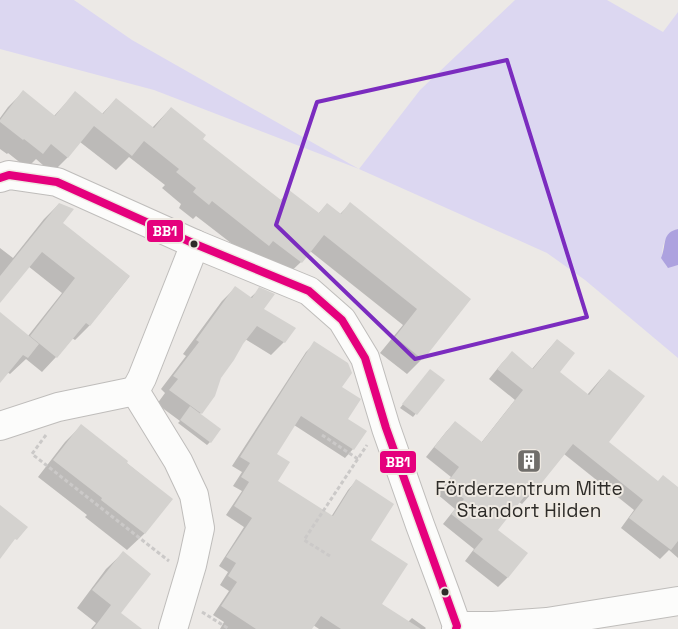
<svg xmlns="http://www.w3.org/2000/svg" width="678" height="629" viewBox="0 0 678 629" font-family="'Space Grotesk',sans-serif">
	<rect width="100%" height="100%" fill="#ece9e6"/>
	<path fill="#dcd7f1" d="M0,0H74L132,40L359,169L420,90L515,0H607L663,32L678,12V229C666,232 660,248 663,260C664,262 666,265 667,267L678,265V358L585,280L547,253L359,169L154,90L0,49Z"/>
	<path fill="#ada2df" d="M678,229V265L668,268L661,258C667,245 661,233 678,229Z"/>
	<g fill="#0003">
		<path d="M23,92L54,116L75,93L102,114L116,99L152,128L171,108L201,139L280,201L289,191L318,214L327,204L340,214L350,204L470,299L422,359L407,374L380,353L403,325L310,251L301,262L285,277L253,260L196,216L193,219L179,208L181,204L162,188L165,185L129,157L116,170L80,142L68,157L52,173L36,159L27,168L8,153L7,154L0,149V118L8,107Z"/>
		<path d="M59,204L61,223L129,277L89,326L75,340L72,338L56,357L42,372L26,359L10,374L7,372L0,381V326L28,336L62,293L28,266L0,301V248L13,258L44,219Z"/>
		<path d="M235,288L250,298L260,289L262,309L284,342L271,355L245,339L220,378L214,395L200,414L210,442L207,445L178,423L180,421L157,404L165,393L161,389L186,356L183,354L222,301Z"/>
		<path d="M557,340L558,372L587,395L600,380L609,370L607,442L657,482L678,489V558L669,550L660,559L621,528L634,510L564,454L531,494L522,504L519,502L496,530L526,554L507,578L498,587L465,561L474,549L443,524L455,509L437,494L451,477L426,457L446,432L455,422L481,443L515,400L489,379L502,363L512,353L532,369L548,350Z"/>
		<path d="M315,343L341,388L346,419L353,449L345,458L294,425L275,454L276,482L331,517L348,490L356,481L369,540L381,604L408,622L412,618L426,628L425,629H319L313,625L311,629H220L224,622L213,615L229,591L220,585L228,572L219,566L244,527L226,515L242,491L233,486L242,472L232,466L306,352Z"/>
		<path d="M428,373L443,381L413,417L400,408Z"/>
		<path d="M81,426L171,499L144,534L127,550L85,517L87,515L38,477L65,442Z"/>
		<path d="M123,553L119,613L137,629H91L96,623L77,608L106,569Z"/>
	</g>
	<g fill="#d4d2cf">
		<path d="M23,90L55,116L75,91L103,114L116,98L154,128L171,107L206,135L203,139L281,200L289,190L319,213L327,203L341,214L350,202L471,299L423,360L395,337L417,309L324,235L302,263L273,241L269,246L212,201L209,205L193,192L196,188L176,172L179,169L144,141L132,156L94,126L68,158L51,144L43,154L24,139L23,140L0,122V120Z"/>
		<path d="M59,203L74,209L63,223L130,276L90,326L86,323L57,358L30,336L75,278L42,252L0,303V276Z"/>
		<path d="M235,286L252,298L259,287L275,294L264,309L296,328L285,343L257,326L243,344L234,360L221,378L215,396L202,414L169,390L178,379L173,376L199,342L196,340Z"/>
		<path d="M0,312L39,344L28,358L23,355L0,383Z"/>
		<path d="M557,339L575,353L560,372L589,395L609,369L645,396L609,442L658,481L663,475L678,487V541L671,550L629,518L643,500L573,444L532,495L528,492L498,530L528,553L508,578L473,551L483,539L451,514L464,499L446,484L459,467L434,447L455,421L482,442L523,390L497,369L512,351L533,369Z"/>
		<path d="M314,341L348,363L352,373L342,387L361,399L348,419L367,431L354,450L301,416L277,454L290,462L278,481L333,516L356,479L394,504L371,540L408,564L382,604L421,629H341L321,616L312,629H256L221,606L237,582L228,576L236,563L226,557L252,518L234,506L249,482L241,477L250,463L240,457Z"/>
		<path d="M430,369L445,380L417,415L402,404Z"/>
		<path d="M190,406L221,429L211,443L180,420Z"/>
		<path d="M81,424L128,461L127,463L173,499L145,534L101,500L102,498L53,460Z"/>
		<path d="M0,505L28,527L17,540L15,539L0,559Z"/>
		<path d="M123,551L151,574L121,613L142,629H93L111,605L92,590Z"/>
	</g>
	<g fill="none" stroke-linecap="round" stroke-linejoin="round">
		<defs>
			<g id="minor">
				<path d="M0,178L9,175L57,182L195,244L309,291L342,320L365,358L386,428L420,525L446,595L457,626L456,629"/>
				<path d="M135,391L178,461L194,495L200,528L192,565L173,629"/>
				<path d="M135,391L142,378L195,244"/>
				<path d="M0,426L58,407L135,391"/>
				<path d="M457,626H493L547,622L678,601"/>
			</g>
		</defs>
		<use href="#minor" stroke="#bfbdbb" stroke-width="30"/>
		<g stroke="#cbc9c8" stroke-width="3" stroke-dasharray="4 2.5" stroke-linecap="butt">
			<path d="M46,435L32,454L169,561"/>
			<path d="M322,435L358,459"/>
			<path d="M330,556L304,540L367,445"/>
			<path d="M202,612L229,629"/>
		</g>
		<use href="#minor" stroke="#fcfcfb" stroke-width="28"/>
		<defs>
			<path id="bus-1" d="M0,178L9,175L57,182L195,244L309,291L342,320L365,358L386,428L457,626L456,629"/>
		</defs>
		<use href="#bus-1" stroke="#efeae3" stroke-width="11"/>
		<use href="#bus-1" stroke="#e5007d" stroke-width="8"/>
	</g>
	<path fill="none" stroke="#7b2cbf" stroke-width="4" stroke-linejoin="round" d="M507,60L587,317L415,359L276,225L317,102Z"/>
	<defs>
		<symbol id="building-square" viewBox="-11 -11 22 22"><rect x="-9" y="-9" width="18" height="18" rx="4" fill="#706e6b" stroke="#efeae3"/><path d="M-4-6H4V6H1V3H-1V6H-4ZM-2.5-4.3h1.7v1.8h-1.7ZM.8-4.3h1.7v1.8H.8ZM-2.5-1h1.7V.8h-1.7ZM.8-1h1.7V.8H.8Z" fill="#fff"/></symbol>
	</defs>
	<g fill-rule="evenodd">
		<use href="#building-square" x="515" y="447" width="28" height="28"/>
	</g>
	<g fill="#2e2c29" stroke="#efeae3" stroke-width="2">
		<circle cx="194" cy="244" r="4.5"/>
		<circle cx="445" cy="592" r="4.5"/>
	</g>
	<g text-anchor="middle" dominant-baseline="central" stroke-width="4" stroke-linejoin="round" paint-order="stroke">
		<g font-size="19" fill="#2e2c29" stroke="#efeae3">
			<text x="529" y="488">Förderzentrum Mitte<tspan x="529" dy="22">Standort Hilden</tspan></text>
		</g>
	</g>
	<g stroke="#efeae3" stroke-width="2">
		<rect x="146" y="219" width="38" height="24" rx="5" fill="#e5007d"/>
		<rect x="379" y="450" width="38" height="24" rx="5" fill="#e5007d"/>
	</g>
	<g font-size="14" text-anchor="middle" font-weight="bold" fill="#fff">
		<text x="165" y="236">BB1</text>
		<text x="398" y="467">BB1</text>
	</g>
</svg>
